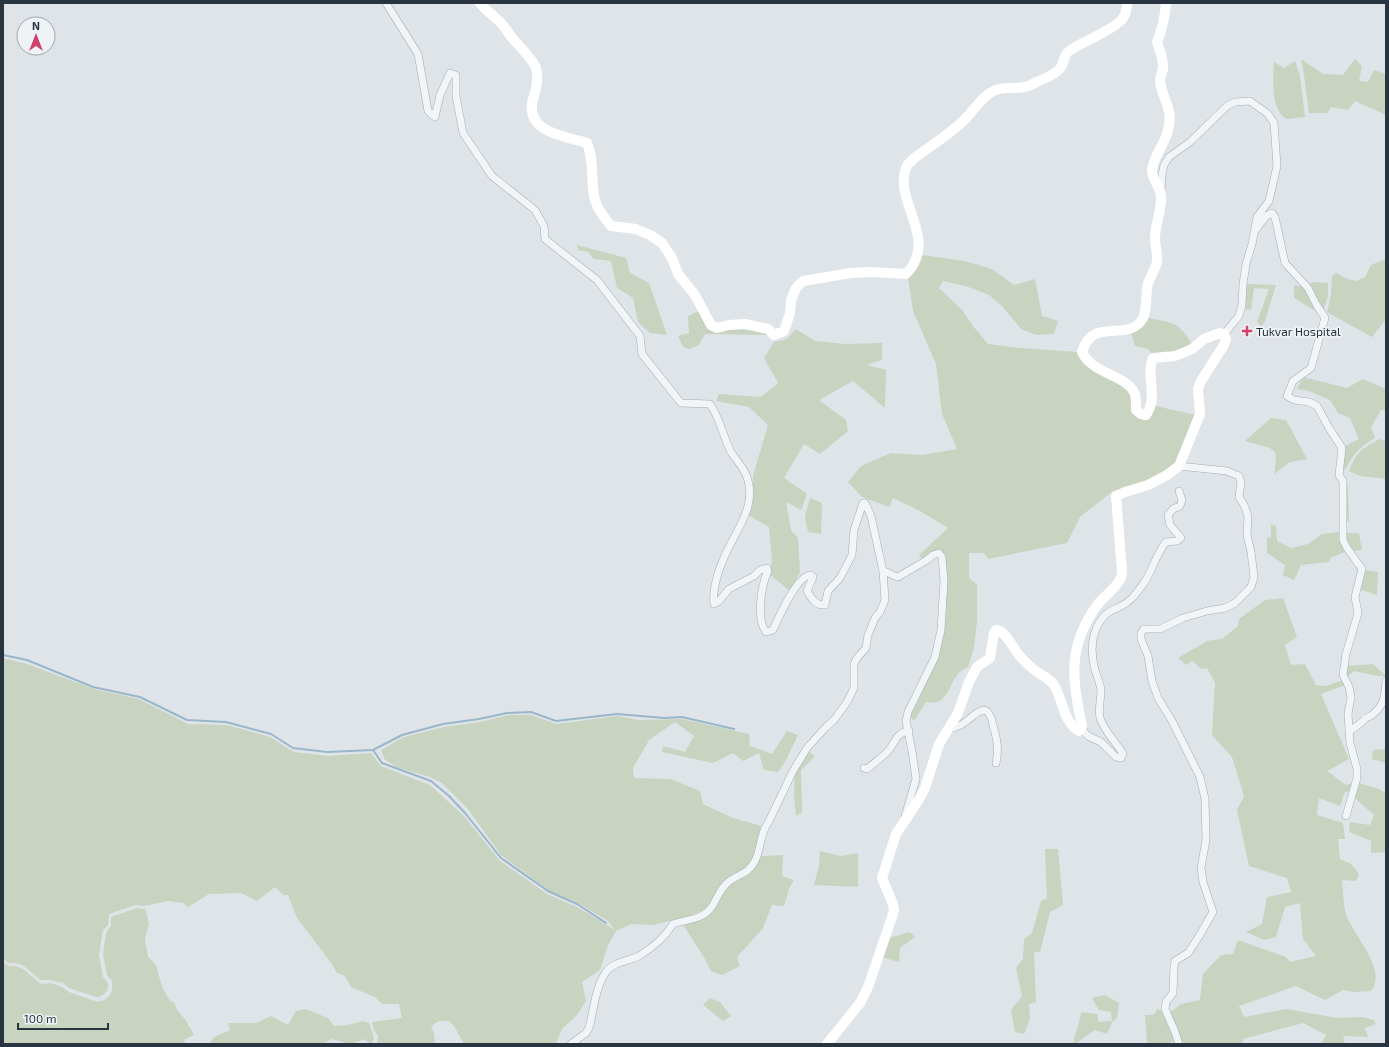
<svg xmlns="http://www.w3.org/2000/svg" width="1389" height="1047" viewBox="0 0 1389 1047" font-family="'Exo 2',sans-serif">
	<rect width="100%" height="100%" fill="#dfe4e9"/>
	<g fill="#c8d3c0">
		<path d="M1301,59L1323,74L1343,75L1355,59L1362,66L1359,81L1368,82L1374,70L1386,74V115L1355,101L1348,110L1331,107L1327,113H1309L1304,75Z"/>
		<path d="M1295,61L1300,76L1305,117L1286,119C1284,117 1280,114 1279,111C1272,100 1273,75 1274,62L1284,68Z"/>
		<path d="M577,245L626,258L630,273L649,283L667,335L650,333L638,322L633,298L617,288L611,261L594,259L588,252L578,250Z"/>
		<path d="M922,255L964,261L992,269L1014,285L1035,279L1042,316L1058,321L1054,334L1037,335L1021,329L1002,306L989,295L966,286L943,281L939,288L962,310L973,326L988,344L1021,348L1077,352L1084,361L1131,392L1135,410L1152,413L1156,406L1195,415L1181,453L1174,464L1151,480L1113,491L1080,517L1067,543L988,559L984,553H969V578L977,585V621L974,648L968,667C965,669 960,671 958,674C947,688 948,706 926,702L914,721L910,716L918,702L944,629L947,568L945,555L923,560L919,555L948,528L920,511L893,498L889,507L862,497L848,482L861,466L891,453L922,455L957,449L942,414L936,364L913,311L908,277L917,269Z"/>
		<path d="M1386,259V319L1372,337L1327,312L1331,295L1332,276L1336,273L1347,279L1356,281L1365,277L1371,265Z"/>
		<path d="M1314,282L1328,283V296L1323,312L1308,284Z"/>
		<path d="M1247,284L1276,285L1265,321L1261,327L1257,322L1269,289L1254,288L1251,310L1245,309Z"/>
		<path d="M1294,285L1304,287L1316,310L1312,309L1294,298Z"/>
		<path d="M699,311L708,326H748L771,335L705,334L699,345L689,349L683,347L678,336L689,333L688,316Z"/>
		<path d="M1147,318C1174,323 1178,321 1193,346L1177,353L1153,356L1148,349L1135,346L1131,333Z"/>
		<path d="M796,329L815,341L845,344L882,343V360L867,365L886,370L885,408L853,381L819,400L846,420L848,431L820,454L804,444L784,478L807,494L801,510L786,502L791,530L798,538L800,572L790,591L770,575L772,560L769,527L748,515L753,495V476L768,425L749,407L716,401L719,394L761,397L778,383L764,358L774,342L787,339Z"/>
		<path d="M1303,377L1347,388L1363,379L1386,389V410H1381L1371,427L1375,438C1359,448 1354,453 1345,470L1340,468L1345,446L1359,439L1350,418L1338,413L1330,400L1309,391L1297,389Z"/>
		<path d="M1271,418L1286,420L1307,459L1290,462L1274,474L1276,462L1275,452L1270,448L1245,441Z"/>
		<path d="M1379,439L1386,441V479L1360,476L1349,471C1357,451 1361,450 1379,439Z"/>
		<path d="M1344,485H1348L1349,522L1346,519Z"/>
		<path d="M810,498L822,503L821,534L808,532L805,517Z"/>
		<path d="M1271,524L1276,526L1277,541L1291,548L1308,544L1322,534L1339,532L1341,541L1345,552L1330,558L1329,562L1301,565L1294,580L1283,575L1285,565L1267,553V538L1271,537Z"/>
		<path d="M1345,532L1359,534L1362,550L1350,551L1345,540Z"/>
		<path d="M1364,570L1378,572L1377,595L1359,589Z"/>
		<path d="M1283,598L1297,637L1285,645L1291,665L1305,664L1316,685L1326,686L1343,680L1345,685L1321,694L1349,759L1327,771L1346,785L1351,784V791L1345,792L1340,806L1319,798L1317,815L1343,823L1345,839H1338L1340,859L1351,864L1359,874L1356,881L1342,880C1343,890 1343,901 1345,911C1350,933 1389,969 1371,991L1354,992L1343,990L1325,1000L1296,986L1239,1006L1244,1017L1287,1009L1337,1018L1362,1017L1374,1020L1376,1024L1365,1028L1368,1037L1343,1036L1345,1044H1321L1326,1035L1303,1023L1243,1039L1242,1044H1180L1168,1014L1181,1004L1200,1000L1203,974L1221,955L1233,954L1238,940L1286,957L1290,962L1316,956L1303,939L1300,903L1285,907L1276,937L1264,940L1246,932L1262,924L1267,897L1291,892L1287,878L1249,866L1237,810L1244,796L1232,757L1212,735L1215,683L1207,668L1201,669L1193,661L1186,665L1178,658L1207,641L1222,639L1238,626L1239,619L1265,600Z"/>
		<path d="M3,658L27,664L94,689L139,699L188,724L227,725L270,737L294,752L328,756L371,753L381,766L430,785L464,816L500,861L547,894L577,907L615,930L608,921L576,902L548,890L501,855L467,808L442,783L430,777L399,768L385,760L381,750L404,737L444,727L480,722L509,715H531L556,724L618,716L638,720L682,719L749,734L750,746L772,754L787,731L798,735L785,762L778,772L764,770L759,753L743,761L733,753L713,763L662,752L663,746L685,752L694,736L675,722L649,740L633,768L634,778L671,779L700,791L703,804L733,818L761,826L756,850L747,867L720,885L711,903L705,909L687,917L653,925L631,924L616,931L608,945L600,970L582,982L586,1001L577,1015L562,1029L556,1044H464L454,1026L449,1021H439L431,1026L434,1033L435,1044H377L378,1036L374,1030L372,1022L402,1018L399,1004H382L375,997L351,987L345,976L337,973L332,964L297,918L288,895H283L275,887L257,901L241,893L209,894L188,907L183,903L168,901L144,906L135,905L109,914L108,925L103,930L99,955L103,977L108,983C109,990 105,997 96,997L69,988L63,983L50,980H40L24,966L16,963H8L3,959Z"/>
		<path d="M1373,664L1386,676H1378L1354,671L1347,677L1345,672L1347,666Z"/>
		<path d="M1386,749V763L1372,759L1373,750Z"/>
		<path d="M808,751L815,756L801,770L802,812L796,816L794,796L795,771Z"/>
		<path d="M1359,783L1379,789L1386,793V852L1371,853V841L1349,832L1350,822L1370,825L1374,815L1355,798Z"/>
		<path d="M1045,849H1058L1063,905L1050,912L1040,952H1034L1036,1002L1029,1004L1030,1019L1024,1034L1015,1032L1011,1010L1022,996L1016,968L1023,959L1024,939L1032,933L1041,901L1047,898Z"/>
		<path d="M820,851L840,856L858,853V887L814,885L819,866Z"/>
		<path d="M783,855L782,876L794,880L789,889L784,906L772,905L763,928L737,957L740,966L722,975L711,971L705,959L682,923L698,920L728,885L738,881L749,872L762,856Z"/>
		<path d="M137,908L145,909L149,923L145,939L148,957L156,965L162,987L170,1001L174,1002L177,1010L185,1019L194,1035L184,1040L186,1044H3V962L9,966H16L23,969L41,984L51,983L62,987L69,992L98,1002L104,1000L109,996L112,991V981L107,975L103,954L106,933L111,926V917Z"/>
		<path d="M910,932L915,937L900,948L899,962L881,957L889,938Z"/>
		<path d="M1105,995L1119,1003L1117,1018L1112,1022L1107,1034L1095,1030L1075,1044H1073C1075,1033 1080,1023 1081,1012L1097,1014L1099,1022L1112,1021L1111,1012L1099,1010L1092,998Z"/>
		<path d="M710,998L720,1002L731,1016L723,1021L703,1005Z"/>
		<path d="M306,1009L328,1018L334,1026L348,1025L363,1021L369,1023L374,1037L372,1044L363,1039C351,1047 344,1042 332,1039L322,1044H209L214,1037L230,1030L228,1023H256L271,1016L288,1025L296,1011Z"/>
		<path d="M1157,1009L1164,1012L1175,1041L1165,1044H1147L1145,1015H1154Z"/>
	</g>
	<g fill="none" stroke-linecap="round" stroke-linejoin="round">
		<g stroke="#9ab7ca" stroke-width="2">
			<path d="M3,655L27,660L93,687L140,697L187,720L226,722L271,734L293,748L327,752L373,750L402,735L443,724L479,719L507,713L531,712L556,721L617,714L664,718L682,717L734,729"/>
			<path d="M373,750L382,763L431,781L449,796L465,813L501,858L548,891L577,904L606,923"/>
		</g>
		<defs>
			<g id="street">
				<path d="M386,3L418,54L428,111L435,117L440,95L450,73L456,75V96L463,133L492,176L535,210L544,226L545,239L597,280L640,336L642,354L681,403L710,404C720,418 723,437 731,452C736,460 744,468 747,477C757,504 738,528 727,551C720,566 712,587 714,604L719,601L729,589L754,576L760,570L767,568L768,571C761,586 756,619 766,632L773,630C778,619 797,575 811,575L813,577L807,591C812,599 816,606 825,605L828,591L840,578L852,555L854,530L863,503H865L871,516L883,571L885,600L880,612L875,618L868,635L866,648L857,658L854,664V688L847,702L834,720L826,727L807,748L793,771L769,821C759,835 762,847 755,861C747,876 736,874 726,884C720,890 717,898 713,905C704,920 688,919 673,924C665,937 652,948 639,956C629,961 613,962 606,972C595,988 594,1009 589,1028L586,1033L571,1044"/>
				<path d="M1161,191L1162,175L1164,165L1169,157L1190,142L1227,106L1235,102L1250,101L1268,114L1274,123L1277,166L1269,201L1257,217L1252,244L1246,264L1243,284L1242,305L1239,316L1224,334"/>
				<path d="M1255,231L1266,216L1272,213L1275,217L1285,263L1308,288L1316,304L1325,318L1311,368L1293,381L1287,396L1294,400L1309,402L1317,406L1329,428L1342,448L1339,475L1343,481V540L1347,548L1362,569L1355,597L1358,613L1346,654L1343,675L1349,687L1351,697L1348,714L1350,743L1357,769V778L1346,816"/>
				<path d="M883,571C889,572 892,576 898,577L927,560L933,555L939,553L942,557L944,581L941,630L935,657L908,712L906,721L912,751L916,779L905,816"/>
				<path d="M1082,726L1084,732L1088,736L1101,742L1116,757L1121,758L1123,754C1116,742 1104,731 1100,718C1098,709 1101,699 1101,690C1100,683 1097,676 1095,670C1090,651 1091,630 1105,615C1109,611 1116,609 1121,606C1130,602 1135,595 1141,587C1152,574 1155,555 1166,542L1177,541L1181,538L1170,525L1168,515L1173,509L1180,506L1182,500L1179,491"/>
				<path d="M948,728C969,731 985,689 993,725C997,739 999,749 996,763"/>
				<path d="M1349,731C1355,728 1359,725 1364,720C1366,717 1370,717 1372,715C1385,705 1385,695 1386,681"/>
				<path d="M864,768L867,769C874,763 883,757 889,750C896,741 896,733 909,731"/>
				<path d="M1179,1044L1175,1032L1165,1009L1166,1002L1173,993L1174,967L1175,961L1188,953L1198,938L1213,912L1203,882L1201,868L1206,840L1205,799L1200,777L1172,721L1158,698L1152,681L1148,656L1141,639V633L1144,629H1160L1183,618L1207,611L1225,608L1235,603L1251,587L1254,577L1251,552L1247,535L1248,516L1244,505L1239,497L1241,482L1239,476L1227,471L1179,466"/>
			</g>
		</defs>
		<use href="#street" stroke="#a4acb3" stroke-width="8"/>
		<use href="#street" stroke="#f2f5f7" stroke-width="7"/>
		<g stroke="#fff" stroke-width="10">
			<path d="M480,3C486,11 493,15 500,22C505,27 509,34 513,39C520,47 532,58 536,68C539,77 536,90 533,99C524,132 564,136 587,143C594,159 591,178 594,196C596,207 604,217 611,226L636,229L650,235L662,243L672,258L678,274L695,295L711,325L717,328L729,325L745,324L768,329L774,335L784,331L790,313L791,300L796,288L803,281L851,273L871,272L906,274C940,239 893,202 906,168C910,159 923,152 931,146C944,137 958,127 969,115C974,109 979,102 985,97C999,84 1010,90 1025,87C1029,86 1035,83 1039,81C1046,78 1058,73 1061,67C1064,63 1064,56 1067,53C1069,50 1075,48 1077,46C1087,41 1119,26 1123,18C1126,13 1127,8 1127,3"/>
			<path d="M827,1044L860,1003L868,987L891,920L894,910L893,904L882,878L896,834L918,801L925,788L939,744L958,713L969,682L977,667L990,658L994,633L996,630C1005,630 1013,648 1019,655C1024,661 1030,667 1037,672C1043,676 1050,679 1054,685C1063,700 1063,722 1079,731L1082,726C1072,679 1067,646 1098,604C1104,596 1116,589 1120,579C1122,577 1122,573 1122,571L1116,496L1125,492L1148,485L1167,475L1179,466L1200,414L1198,389L1201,381L1224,345L1226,339L1224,334L1220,333L1204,339L1192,349L1175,356L1153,358C1145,374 1159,397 1146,415L1141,414L1136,410C1136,405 1136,399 1135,394C1126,374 1093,375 1082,352C1093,315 1129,344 1143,318C1147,309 1146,297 1147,288C1148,279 1155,271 1157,262C1158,254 1155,246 1155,238C1155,224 1162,210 1161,196C1160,186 1152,180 1152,170C1153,158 1163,146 1167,134C1175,108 1163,103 1160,81C1160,77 1162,73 1163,69C1164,60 1160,51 1157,42C1162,30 1165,17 1166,3"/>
		</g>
	</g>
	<path fill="#d0426a" stroke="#eff3f6" stroke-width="1.5" d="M1245 325h4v4h4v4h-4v4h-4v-4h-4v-4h4z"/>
	<g text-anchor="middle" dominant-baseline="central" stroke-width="3.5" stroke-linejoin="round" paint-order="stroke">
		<g font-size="12" fill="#283440" stroke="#eff3f6" text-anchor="start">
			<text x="1256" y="331">Tukvar Hospital</text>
		</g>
	</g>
	<rect width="1389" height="1047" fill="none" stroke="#283440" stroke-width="8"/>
	<g transform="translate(36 36)"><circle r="19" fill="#eff3f6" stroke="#9fa7ad"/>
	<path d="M0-3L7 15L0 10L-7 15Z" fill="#d0426a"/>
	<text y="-6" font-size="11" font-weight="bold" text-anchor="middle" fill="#283440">N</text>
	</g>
	<path d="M18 1023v6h90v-6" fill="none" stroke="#283440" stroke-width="2"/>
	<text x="24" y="1023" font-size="12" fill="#283440" stroke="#eff3f6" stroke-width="3" paint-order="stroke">100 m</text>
</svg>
